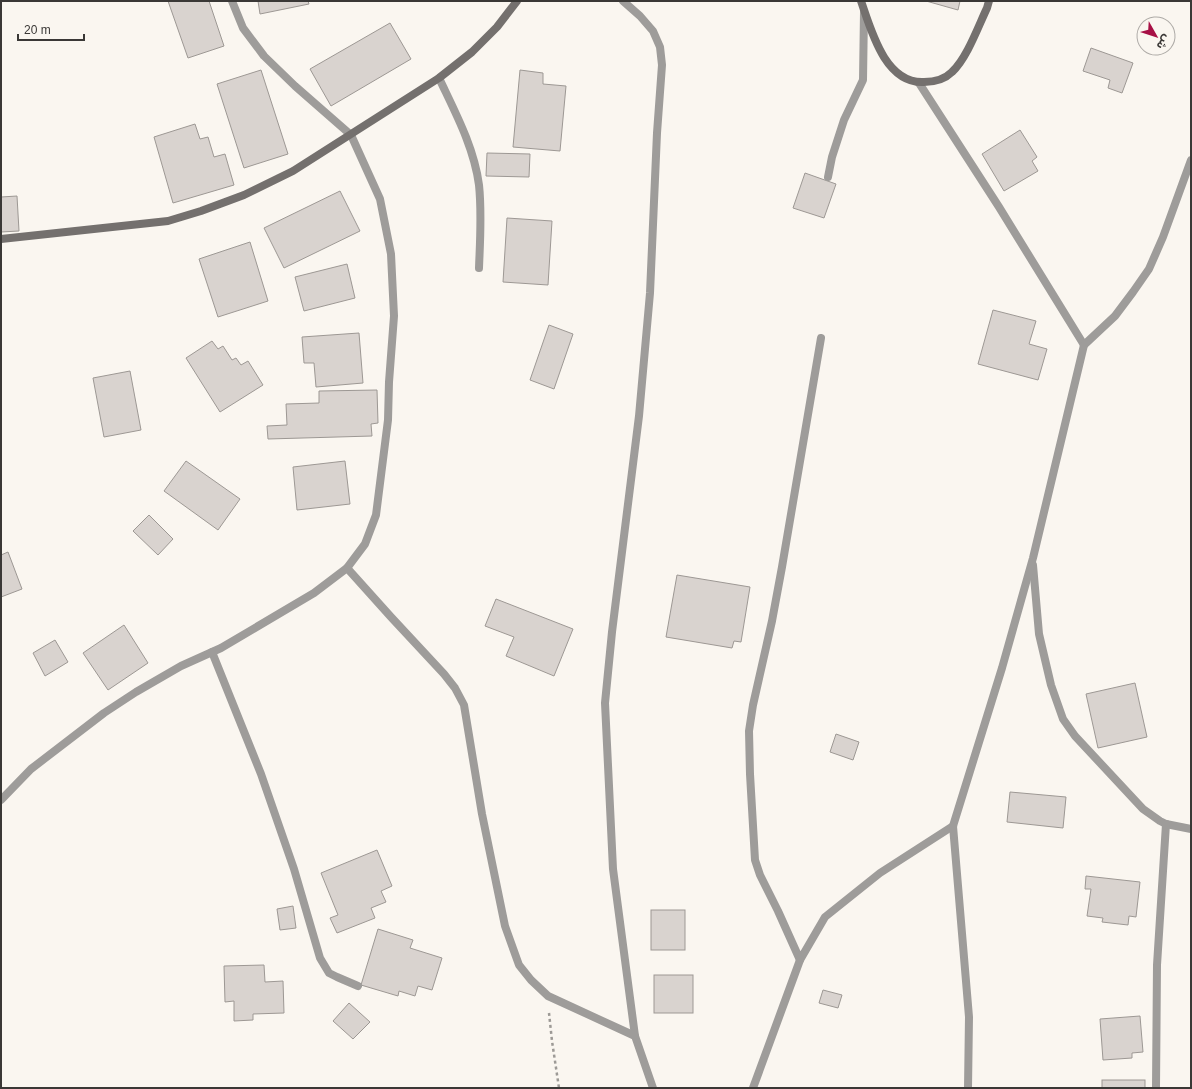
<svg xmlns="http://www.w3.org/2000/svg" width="1192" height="1089" viewBox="0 0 1192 1089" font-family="Arial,'Noto Sans Arabic',sans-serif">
	<rect width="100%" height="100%" fill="#faf6f0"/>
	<g fill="#d9d3cf" stroke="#9d9894">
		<path d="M168,1H209L224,46L188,58Z"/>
		<path d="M258,1H308L309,4L260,14Z"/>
		<path d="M926,1H960L958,10Z"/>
		<path d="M390,23L411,59L331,106L310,69Z"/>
		<path d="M1091,48L1133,63L1122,93L1108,88L1110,80L1083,71Z"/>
		<path d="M261,70L288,154L244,168L217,84Z"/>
		<path d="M520,70L543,73V84L566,86L560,151L513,147Z"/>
		<path d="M195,124L200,139L208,137L214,157L225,154L234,185L173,203L154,137Z"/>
		<path d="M1020,130L1037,157L1032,161L1038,171L1004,191L982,154Z"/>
		<path d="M487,153L530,154L529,177L486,176Z"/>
		<path d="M805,173L836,184L824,218L793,208Z"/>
		<path d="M340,191L360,231L284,268L264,228Z"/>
		<path d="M17,196L19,231L1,232V197Z"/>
		<path d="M507,218L552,221L548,285L503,282Z"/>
		<path d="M250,242L268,301L218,317L199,259Z"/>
		<path d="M347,264L355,298L304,311L295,277Z"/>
		<path d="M993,310L1036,321L1029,344L1047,349L1038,380L978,364Z"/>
		<path d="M549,325L573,334L554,389L530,380Z"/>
		<path d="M359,333L363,383L316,387L314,363H304L302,337Z"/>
		<path d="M212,341L218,349L223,346L232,360L236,358L241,365L248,361L263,385L220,412L186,358Z"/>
		<path d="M130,371L141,430L104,437L93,378Z"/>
		<path d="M377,390L378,423L371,424L372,436L268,439L267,426L287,425L286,404L319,403V391Z"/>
		<path d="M186,461L240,499L218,530L164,491Z"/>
		<path d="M345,461L350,504L297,510L293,467Z"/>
		<path d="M149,515L173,539L158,555L133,531Z"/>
		<path d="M8,552L22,589L1,597V555Z"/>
		<path d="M677,575L750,587L741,642L734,641L732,648L666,637Z"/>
		<path d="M496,599L573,629L554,676L506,656L514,637L485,626Z"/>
		<path d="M124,625L148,663L108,690L83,653Z"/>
		<path d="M55,640L68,662L45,676L33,653Z"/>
		<path d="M1135,683L1147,737L1098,748L1086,694Z"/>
		<path d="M836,734L859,742L853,760L830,752Z"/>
		<path d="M1010,792L1066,797L1063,828L1007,822Z"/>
		<path d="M377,850L392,886L381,891L386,902L371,908L375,918L337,933L330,918L338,915L321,873Z"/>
		<path d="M1086,876L1140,882L1136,917L1129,916L1128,925L1102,922L1103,918L1087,916L1091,889H1085Z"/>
		<path d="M293,906L296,928L280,930L277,909Z"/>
		<rect x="651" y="910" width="34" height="40"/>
		<path d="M378,929L413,940L410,948L442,958L432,990L418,986L415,996L399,991L398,996L361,985Z"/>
		<path d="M264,965L265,982L283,981L284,1013L253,1014V1020L234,1021V1001L225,1002L224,966Z"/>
		<rect x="654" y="975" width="39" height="38"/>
		<path d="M823,990L842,995L838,1008L819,1003Z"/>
		<path d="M349,1003L370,1022L353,1039L333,1021Z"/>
		<path d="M1140,1016L1143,1052L1132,1053V1058L1103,1060L1100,1019Z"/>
		<rect x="1102" y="1080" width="43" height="8"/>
	</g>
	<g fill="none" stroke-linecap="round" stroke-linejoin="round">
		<path stroke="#9d9a96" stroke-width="2.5" stroke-dasharray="3 3" stroke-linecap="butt" d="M549,1013L552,1041L559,1088"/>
		<g stroke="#9e9c9a" stroke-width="8">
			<path d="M623,1L640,16L653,31L660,47L662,65L657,133L650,293L639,416L612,632L605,703L613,869L635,1036"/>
			<path d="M439,78C455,112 474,147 479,185C482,213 480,241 479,268"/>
			<path d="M919,83L999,207L1084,345"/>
			<path d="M828,177L832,157L844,120L863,80L864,12"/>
			<path d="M821,338L782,567L772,621L753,705L749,731L750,774L755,860L760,875L778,911L800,960L825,917L880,873L953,826"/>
			<path d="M1033,565L1039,634L1051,685L1063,719L1075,736L1143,809L1160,821L1166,824L1191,829"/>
			<path d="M347,568L391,617L444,674L455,688L464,705L482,814L505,926L519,965L531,980L548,996L635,1036L653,1088"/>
			<path d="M212,652L261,774L294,869L320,958L329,973L337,977L358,986"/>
			<path d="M1,800L31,769L104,713L136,692L181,666L221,648L314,593L347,568L365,544L376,515L388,420L389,382L394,316L391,254L380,199L351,135L295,86L264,56L243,28L232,1"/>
			<path d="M753,1088L800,960"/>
			<path d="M968,1088L969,1017L953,826L1002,668L1033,558L1084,345L1115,316L1133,292L1149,269L1163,237L1191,160"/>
			<path d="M1156,1088L1157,965L1166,824"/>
		</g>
		<g stroke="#74706e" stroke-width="8">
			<path d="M861,1C871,30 885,84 924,82C935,82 944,80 952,72C967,58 978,27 987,8L989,1"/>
			<path d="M1,239L168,221L201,211L244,195L293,171L439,78L472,52L497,27L517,1"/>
		</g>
	</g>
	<rect width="1192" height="1089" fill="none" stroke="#3a3836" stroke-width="4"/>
	<g transform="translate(1156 36) rotate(129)"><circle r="19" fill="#faf6f0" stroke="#adaaa6"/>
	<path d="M0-3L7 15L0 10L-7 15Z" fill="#a71045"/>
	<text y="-6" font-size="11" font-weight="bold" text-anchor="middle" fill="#3a3836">ش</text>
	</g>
	<path d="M18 34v6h66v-6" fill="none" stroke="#3a3836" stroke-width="2"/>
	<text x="24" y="34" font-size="12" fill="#3a3836" stroke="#faf6f0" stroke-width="3" paint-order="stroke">20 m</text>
</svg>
